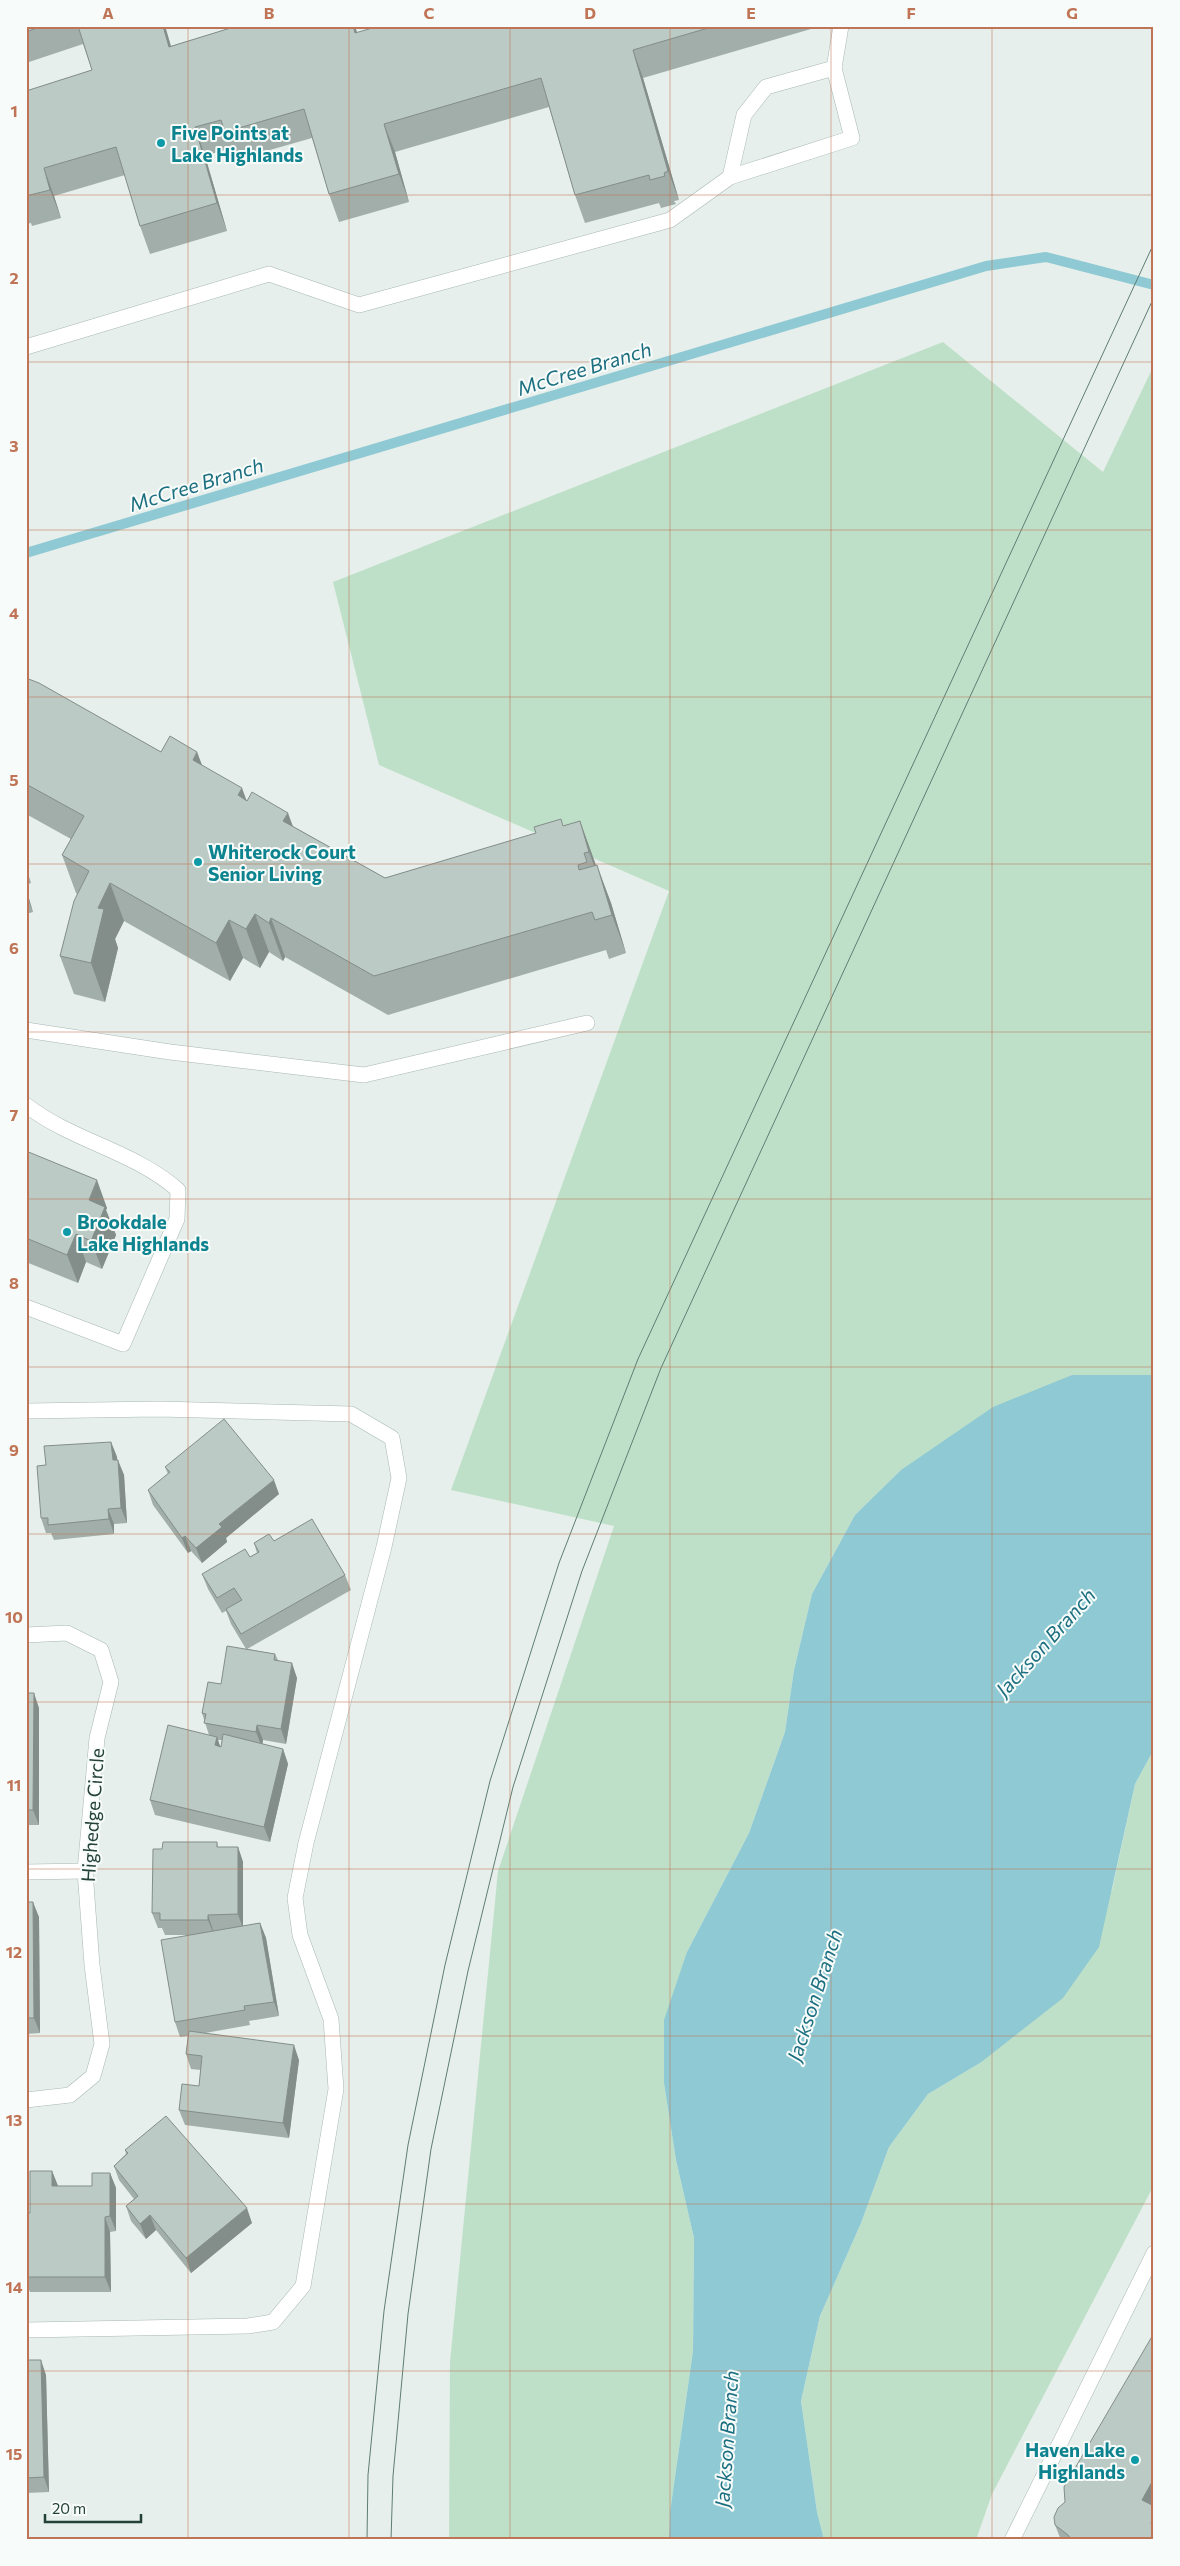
<svg xmlns="http://www.w3.org/2000/svg" width="1180" height="2566" viewBox="0 0 1180 2566" font-family="Commissioner,sans-serif">
	<rect width="100%" height="100%" fill="#e6efeb"/>
	<g fill="#bfe0c8">
		<path d="M943,342L1103,472L1154,365V1375H1072L901,1470L855,1515L812,1594L794,1670L785,1732L749,1833L687,1952L664,2083L676,2160L694,2238L693,2351L670,2512L669,2540H449L450,2362L498,1871L614,1526L451,1490L669,891L379,765L333,582Z"/>
		<path d="M1154,1749V2185L992,2494L976,2540H824L817,2512L801,2401L820,2316L861,2223L889,2147L928,2094L980,2063L1112,1890L1135,1784Z"/>
	</g>
	<path fill="#8ec9d4" d="M1072,1375H1154V1749L1135,1784L1099,1947L1063,1998L980,2063L928,2094L889,2147L861,2223L820,2316L801,2401L817,2512L824,2540H669L670,2512L693,2351L694,2238L676,2160L664,2083V2020L687,1952L749,1833L785,1732L794,1670L812,1594L855,1515L901,1470L993,1407Z"/>
	<g fill="none" stroke-linecap="round" stroke-linejoin="round">
		<path stroke="#8ec9d4" stroke-width="10" d="M26,553L986,266L1046,257L1154,285"/>
		<defs>
			<g id="service">
				<path d="M730,177L744,115L766,87L834,68"/>
				<path d="M26,347L269,274L359,305L670,220L730,177L852,138L834,68L841,26"/>
				<path d="M26,1030L170,1052L364,1075L587,1023"/>
				<path d="M26,1105C72,1141 134,1151 178,1190L177,1219L123,1344L26,1307"/>
				<path d="M26,1411L159,1409L351,1414L392,1438L399,1478L384,1547L306,1843L295,1898L300,1935L331,2019L336,2089L303,2286L273,2322L248,2326L26,2330"/>
				<path d="M26,1872L85,1871"/>
			</g>
			<g id="minor">
				<path d="M26,1635L67,1633L101,1650L111,1682L97,1738L85,1871L92,1965L102,2044L93,2076L70,2095L26,2100"/>
				<path d="M1012,2540L1154,2253"/>
			</g>
		</defs>
		<use href="#service" stroke="#a8b8b2" stroke-width="16"/>
		<use href="#minor" stroke="#a8b8b2" stroke-width="16"/>
		<use href="#service" stroke="#fff" stroke-width="15"/>
		<use href="#minor" stroke="#fff" stroke-width="15"/>
		<g stroke="#5f7d75" stroke-width="1">
			<path d="M367,2540L368,2475L384,2311L408,2145L445,1965L490,1781L559,1563L638,1359L1154,243"/>
			<path d="M391,2540L393,2476L408,2314L431,2149L468,1971L513,1787L582,1571L661,1368L1154,297"/>
		</g>
	</g>
	<g fill="#a1aea9" fill-rule="evenodd">
		<path d="M26,26H165L171,46L237,26H355L357,33L379,26H810L811,29L643,78L679,200L674,201L676,204L661,208L659,203L585,223L575,195L549,107L395,152L409,202L339,222L329,194L312,138L235,160L231,148L205,156L227,231L150,254L140,226L125,175L54,196L61,218L32,226L31,223L26,224V89L27,91L92,70L83,44L26,63Z"/>
		<path d="M26,678L161,752H197L202,765L246,800L385,878L580,821L596,865L611,903L626,953L609,959L606,950L388,1015L285,957L283,961L269,952L260,968L243,958L230,981L124,921L115,939L118,948L105,1002L74,994L60,956L77,894L76,893L62,855L71,839L26,814Z"/>
		<path d="M26,867L31,883L26,885Z"/>
		<path d="M26,889L33,912L26,914Z"/>
		<path d="M26,1151L107,1208L106,1210L116,1235L102,1269L86,1262L78,1283L26,1262Z"/>
		<path d="M111,1442L117,1457V1460L124,1475L127,1523L114,1524V1534L54,1540L51,1533H46L41,1518L46,1465Z"/>
		<path d="M165,1467L279,1494L226,1538L227,1542L202,1563L191,1551L188,1553L153,1505L148,1490L168,1474Z"/>
		<path d="M274,1541L345,1575L351,1590L247,1649L275,1654L278,1660L297,1678L286,1744L263,1740L262,1744L283,1749L288,1764L270,1842L155,1815L150,1800L209,1735L202,1713L246,1649L231,1624L226,1611L222,1613L208,1589L202,1574L250,1557L257,1553L254,1543ZM218,1740H222L221,1747L220,1746Z"/>
		<path d="M26,1693L39,1708V1825H26Z"/>
		<path d="M217,1842L218,1847H238L243,1862V1926L260,1923L266,1938L279,2016L249,2021L250,2025L205,2033L299,2060L289,2138L185,2125L179,2110L199,2086L201,2070L191,2069L186,2054L188,2036L180,2037L175,2022L186,1935H165L162,1928H158L152,1913L162,1849Z"/>
		<path d="M26,1902L39,1917L40,2033L26,2034Z"/>
		<path d="M125,2150L252,2223L191,2273L156,2230L146,2239L131,2221L126,2206L134,2199L119,2180L114,2166L126,2154Z"/>
		<path d="M52,2171L58,2186H92L110,2173L116,2188V2231L110,2232L111,2292H30L26,2283V2213H30Z"/>
		<path d="M1154,2333V2540H1061L1055,2525L1065,2502Z"/>
		<path d="M26,2360L46,2375L49,2492L26,2493Z"/>
	</g>
	<g fill="#838d89">
		<path d="M163,26H165L179,75L169,47Z"/>
		<path d="M353,26H355L366,61Z"/>
		<path d="M633,50L643,78L679,200L668,171Z"/>
		<path d="M384,124L395,152L409,202L399,174Z"/>
		<path d="M195,127L205,156L227,231L217,203Z"/>
		<path d="M44,168L54,196L61,218L50,190Z"/>
		<path d="M197,752L211,790L193,760Z"/>
		<path d="M242,788L256,826L238,795Z"/>
		<path d="M288,813L302,851L283,821Z"/>
		<path d="M580,821L594,860L603,890L589,852Z"/>
		<path d="M597,865L611,903L626,953L612,915Z"/>
		<path d="M110,883L124,921L115,939L118,948L105,1002L91,963L98,908Z"/>
		<path d="M26,889L33,912L26,894Z"/>
		<path d="M255,914L269,952L260,968L246,929Z"/>
		<path d="M271,918L285,957L283,961L269,923Z"/>
		<path d="M229,920L243,958L230,981L216,943Z"/>
		<path d="M97,1180L107,1208L106,1210L116,1235L102,1269L91,1241L89,1200Z"/>
		<path d="M76,1234L86,1262L78,1283L67,1255Z"/>
		<path d="M111,1442L117,1457L118,1475L113,1460Z"/>
		<path d="M118,1460L124,1475L127,1523L121,1508Z"/>
		<path d="M274,1480L279,1494L226,1538L227,1542L202,1563L196,1548L219,1524Z"/>
		<path d="M108,1509L114,1524V1534L109,1519Z"/>
		<path d="M185,1536L191,1551L188,1553L182,1538Z"/>
		<path d="M292,1663L297,1678L286,1744L281,1729Z"/>
		<path d="M34,1693L39,1708V1825L33,1810Z"/>
		<path d="M257,1725L263,1740L262,1747L256,1732Z"/>
		<path d="M217,1737L222,1752L215,1745Z"/>
		<path d="M283,1749L288,1764L270,1842L264,1827Z"/>
		<path d="M238,1847L243,1862V1929L238,1914Z"/>
		<path d="M33,1902L39,1917L40,2033L34,2018Z"/>
		<path d="M208,1915L213,1930L214,1935L208,1920Z"/>
		<path d="M260,1923L266,1938L279,2016L274,2002Z"/>
		<path d="M294,2045L299,2060L289,2138L283,2123Z"/>
		<path d="M52,2171L58,2186H52Z"/>
		<path d="M110,2173L116,2188V2231L110,2216Z"/>
		<path d="M247,2208L252,2223L191,2273L186,2258Z"/>
		<path d="M150,2215L156,2230L146,2239L140,2224Z"/>
		<path d="M105,2217L110,2232L111,2292L105,2277Z"/>
		<path d="M41,2360L46,2375L49,2492L44,2477Z"/>
		<path d="M1152,2482L1154,2488V2532L1142,2500Z"/>
	</g>
	<g fill="#bbcac4" stroke="#838d89">
		<path d="M26,26H42L26,32Z"/>
		<path d="M78,26H163L169,47L237,26H353L355,33L379,26H715L633,50L668,171L664,173L665,176L650,180L649,175L575,195L541,78L384,124L399,174L329,194L304,109L225,132L221,120L195,127L217,203L140,226L116,147L44,168L50,190L26,196V91L92,70Z"/>
		<path d="M26,678L39,683L161,752L170,736L197,752L193,760L242,788L238,795L247,801L252,792L288,813L283,821L385,878L536,833L534,827L561,819L563,826L580,821L589,852L584,853L587,862L578,865L579,870L597,865L612,915L595,920L592,912L374,976L271,918L269,923L255,914L246,929L229,920L216,943L110,883L98,908L104,909L91,963L60,956L74,901L89,871L62,855L84,816L26,784Z"/>
		<path d="M26,1151L97,1180L89,1200L105,1207L91,1241L76,1234L67,1255L26,1238Z"/>
		<path d="M224,1419L274,1480L219,1524L222,1527L196,1548L185,1536L182,1538L148,1490L170,1472L165,1467Z"/>
		<path d="M111,1442L113,1460H118L121,1508L108,1509L109,1519L48,1525V1518H41L37,1466L46,1465L44,1446Z"/>
		<path d="M312,1519L345,1575L241,1634L226,1609L242,1600L234,1588L217,1598L202,1574L245,1549L250,1557L259,1552L254,1543L269,1534L274,1541Z"/>
		<path d="M227,1646L275,1654L274,1660L292,1663L281,1729L257,1725L256,1732L204,1723L206,1714L202,1713L208,1682L221,1684Z"/>
		<path d="M26,1693H34L33,1810H26Z"/>
		<path d="M168,1725L217,1737L215,1745L221,1747L223,1734L283,1749L264,1827L150,1800Z"/>
		<path d="M163,1842H217V1847H238V1914L208,1915V1920H160V1913H152L153,1849H162Z"/>
		<path d="M26,1902H33L34,2018H26Z"/>
		<path d="M260,1923L274,2002L244,2006L245,2010L175,2022L161,1940Z"/>
		<path d="M189,2031L294,2045L283,2123L179,2110L182,2084L199,2086L202,2056L186,2054Z"/>
		<path d="M166,2116L247,2208L186,2258L150,2215L140,2224L126,2206L138,2196L114,2166L128,2153L125,2150Z"/>
		<path d="M30,2171H52V2186H92V2173H110V2216L105,2217V2277H26V2213H30Z"/>
		<path d="M1154,2333V2483L1152,2482L1142,2500L1154,2506V2517L1151,2523L1154,2528V2540H1072L1068,2535L1055,2525L1054,2517L1058,2508L1065,2502L1064,2487Z"/>
		<path d="M26,2360H41L44,2477L26,2478Z"/>
	</g>
	<path fill="none" stroke="#c07456" stroke-width="1" stroke-opacity="0.55" d="M188,26V2540M349,26V2540M510,26V2540M670,26V2540M831,26V2540M992,26V2540M26,195H1154M26,362H1154M26,530H1154M26,697H1154M26,864H1154M26,1032H1154M26,1199H1154M26,1367H1154M26,1534H1154M26,1702H1154M26,1869H1154M26,2036H1154M26,2204H1154M26,2371H1154"/>
	<g fill="#0f9aa8" stroke="#f7fbf9" stroke-width="2">
		<circle cx="161" cy="143" r="5"/>
		<circle cx="198" cy="862" r="5"/>
		<circle cx="67" cy="1232" r="5"/>
		<circle cx="1135" cy="2460" r="5"/>
	</g>
	<g text-anchor="middle" dominant-baseline="central" stroke-width="4" stroke-linejoin="round" paint-order="stroke">
		<g font-size="19" font-weight="bold" fill="#0d838f" stroke="#f7fbf9" text-anchor="start">
			<text x="171" y="132">Five Points at<tspan x="171" dy="22">Lake Highlands</tspan></text>
			<text x="208" y="851">Whiterock Court<tspan x="208" dy="22">Senior Living</tspan></text>
			<text x="77" y="1221">Brookdale<tspan x="77" dy="22">Lake Highlands</tspan></text>
			<text x="1125" y="2449" text-anchor="end">Haven Lake<tspan x="1125" dy="22">Highlands</tspan></text>
		</g>
		<g font-size="19" fill="#24423a" stroke="#f7fbf9">
			<text transform="translate(92 1815) rotate(-86)">Highedge Circle</text>
		</g>
		<g font-size="20" font-style="italic" fill="#1c6f80" stroke="#f7fbf9">
			<text transform="translate(584 368) rotate(-17)">McCree Branch</text>
			<text transform="translate(196 484) rotate(-17)">McCree Branch</text>
			<text transform="translate(1045 1642) rotate(-48)">Jackson Branch</text>
			<text transform="translate(814 1995) rotate(-72)">Jackson Branch</text>
			<text transform="translate(726 2439) rotate(-86)">Jackson Branch</text>
		</g>
	</g>
	<rect width="1180" height="2566" fill="none" stroke="#f7fbf9" stroke-width="55"/>
	<path d="M45 2514v8h96v-8" fill="none" stroke="#24423a" stroke-width="2.5"/>
	<text x="52" y="2514" font-size="15" fill="#24423a" stroke="#f7fbf9" stroke-width="4" paint-order="stroke">20 m</text>
	<rect x="28" y="28" width="1124" height="2510" fill="none" stroke="#c07456" stroke-width="2"/>
	<g font-size="16" text-anchor="middle" font-weight="bold" fill="#c07456">
		<text x="108" y="19">A</text>
		<text x="269" y="19">B</text>
		<text x="429" y="19">C</text>
		<text x="590" y="19">D</text>
		<text x="751" y="19">E</text>
		<text x="911" y="19">F</text>
		<text x="1072" y="19">G</text>
		<text x="14" y="117">1</text>
		<text x="14" y="284">2</text>
		<text x="14" y="452">3</text>
		<text x="14" y="619">4</text>
		<text x="14" y="786">5</text>
		<text x="14" y="954">6</text>
		<text x="14" y="1121">7</text>
		<text x="14" y="1289">8</text>
		<text x="14" y="1456">9</text>
		<text x="14" y="1623">10</text>
		<text x="14" y="1791">11</text>
		<text x="14" y="1958">12</text>
		<text x="14" y="2126">13</text>
		<text x="14" y="2293">14</text>
		<text x="14" y="2460">15</text>
	</g>
</svg>
